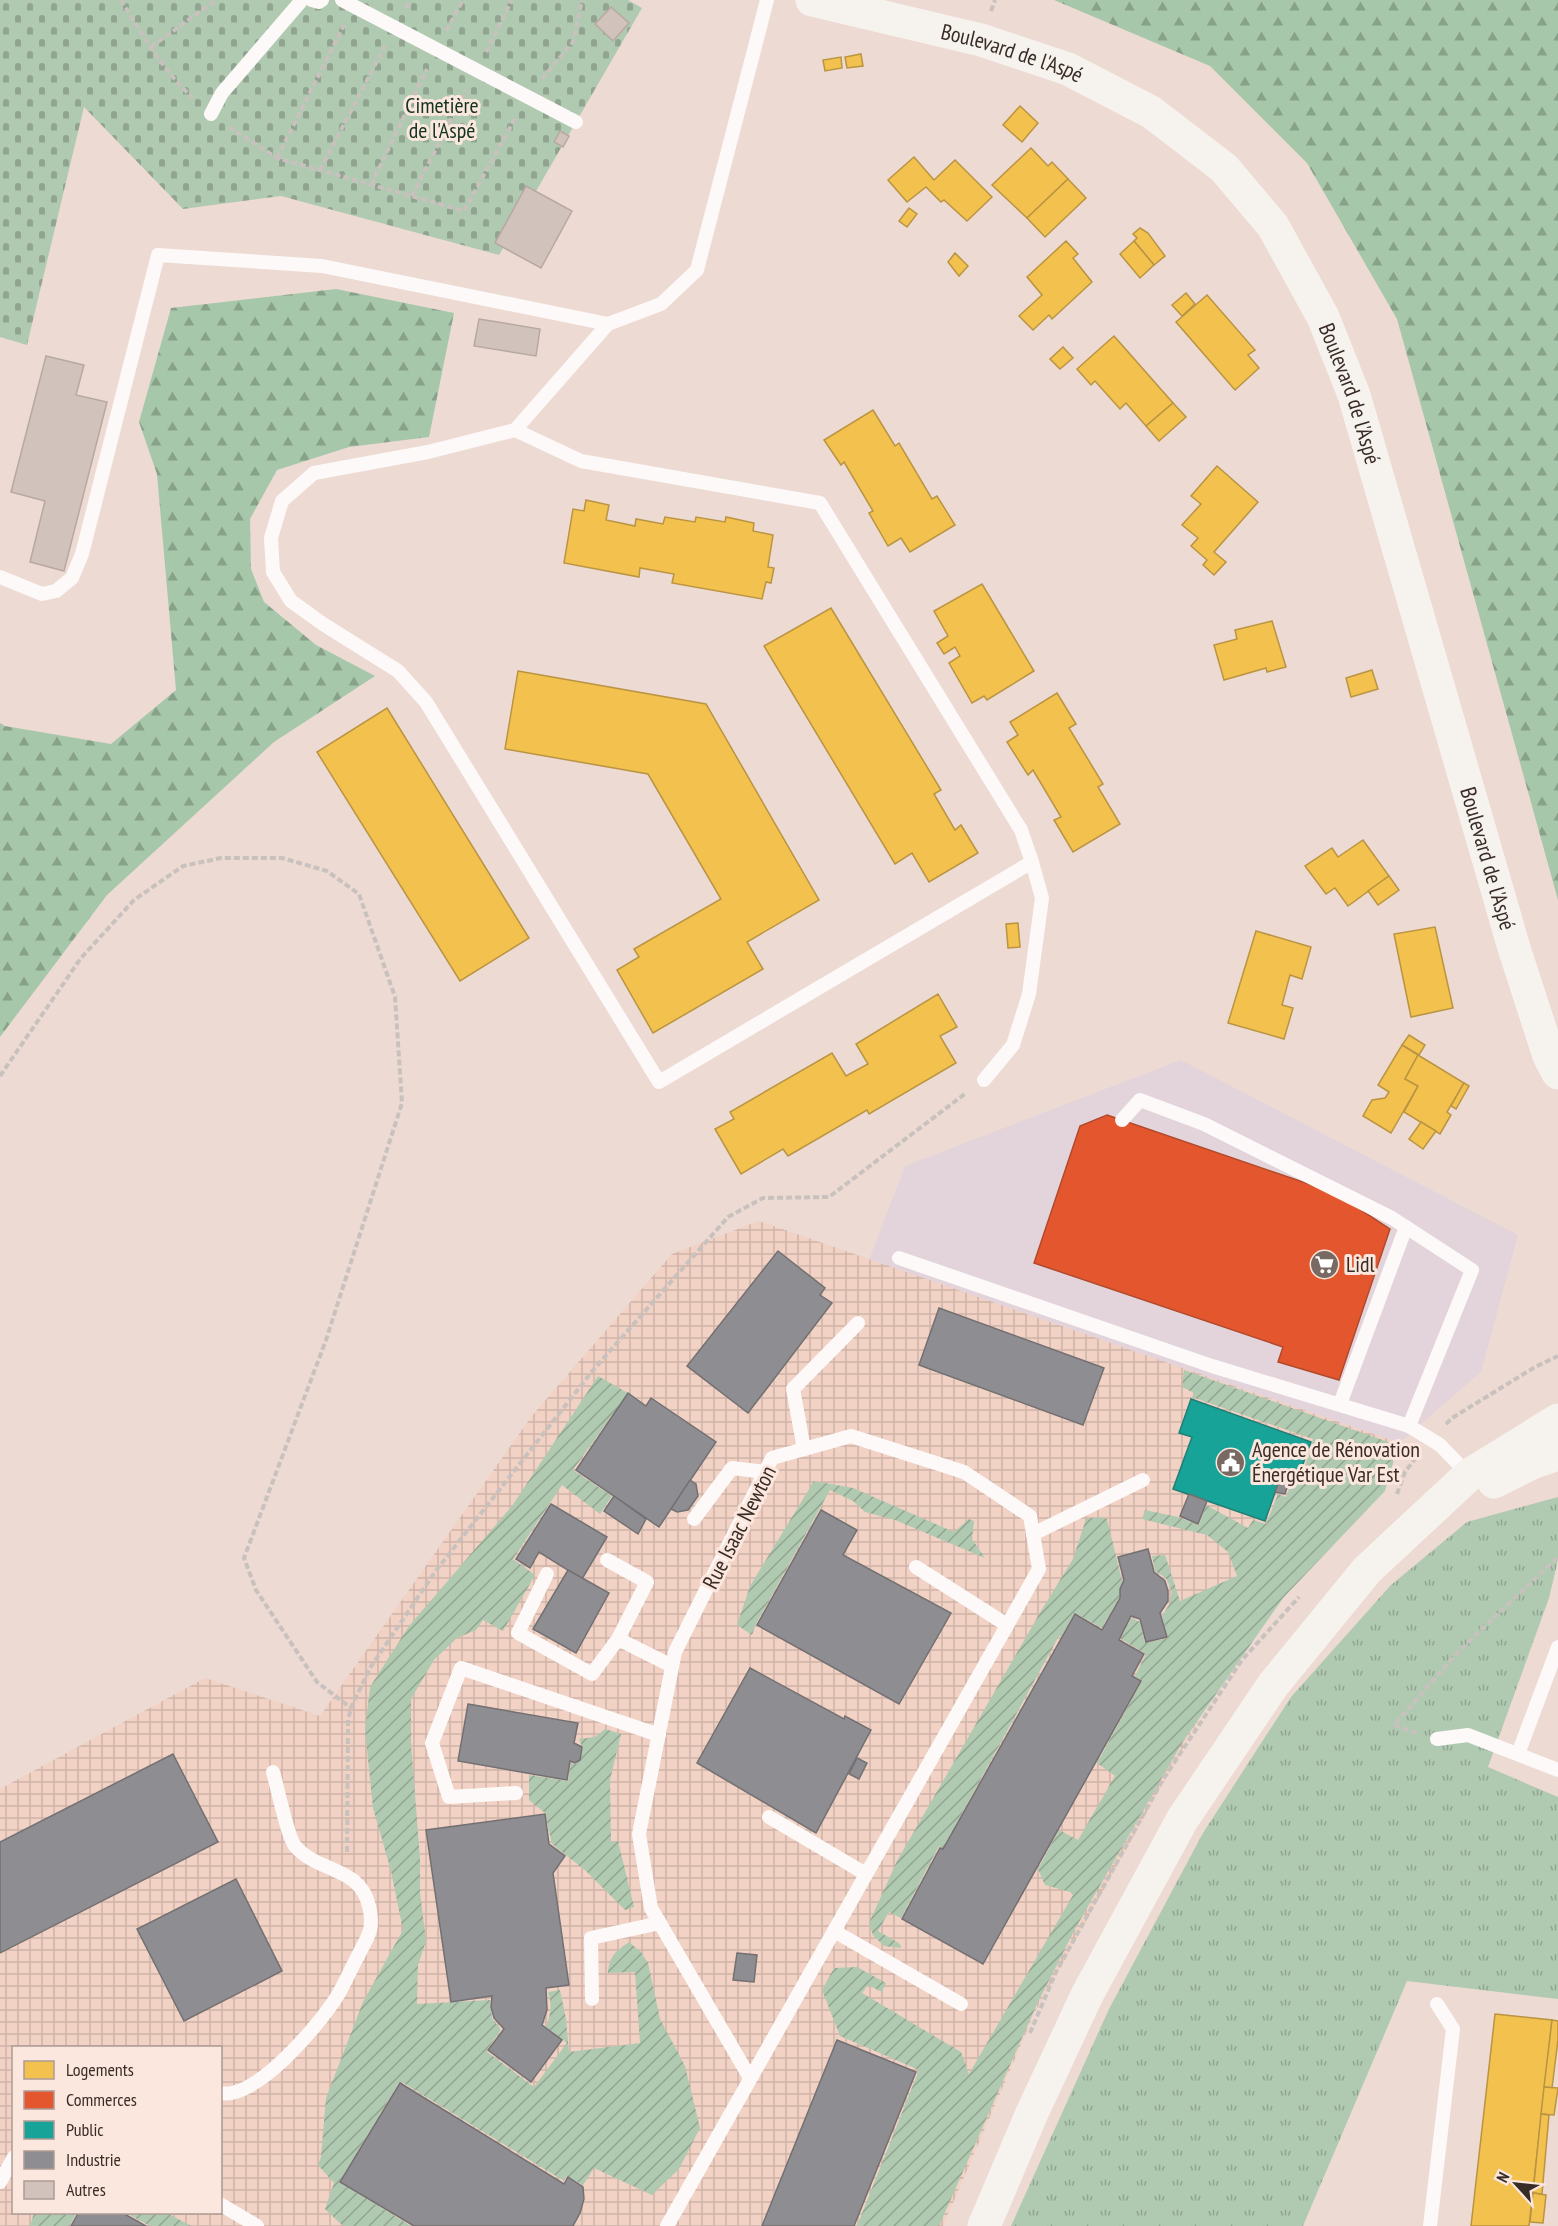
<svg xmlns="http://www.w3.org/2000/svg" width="1558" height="2226" viewBox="0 0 1558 2226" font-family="'PT Sans Narrow',sans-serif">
	<defs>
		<pattern id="industrial-grid" width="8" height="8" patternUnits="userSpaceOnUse" patternTransform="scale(1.5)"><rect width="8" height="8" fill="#f1d2c4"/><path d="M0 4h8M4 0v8" fill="none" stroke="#cfb4a8"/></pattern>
		<pattern id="grass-tufts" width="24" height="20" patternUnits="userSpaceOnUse" patternTransform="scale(1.5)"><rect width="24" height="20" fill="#b0cab1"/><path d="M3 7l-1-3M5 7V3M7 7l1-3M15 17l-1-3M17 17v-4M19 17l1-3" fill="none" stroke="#90a490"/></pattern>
		<pattern id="forest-firs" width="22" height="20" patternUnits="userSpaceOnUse" patternTransform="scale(1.5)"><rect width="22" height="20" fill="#a6c7aa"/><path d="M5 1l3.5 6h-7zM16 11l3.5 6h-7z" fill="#88a28a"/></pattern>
		<pattern id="cemetery-stones" width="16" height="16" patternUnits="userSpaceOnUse" patternTransform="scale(1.5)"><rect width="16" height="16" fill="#b0cab1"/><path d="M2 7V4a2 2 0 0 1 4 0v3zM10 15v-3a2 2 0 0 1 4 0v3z" fill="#90a490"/></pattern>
		<pattern id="garden-furrows" width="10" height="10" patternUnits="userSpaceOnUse" patternTransform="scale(1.5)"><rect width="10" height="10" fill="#b0cab1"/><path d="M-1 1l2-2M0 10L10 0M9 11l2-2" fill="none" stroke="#90a490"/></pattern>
	</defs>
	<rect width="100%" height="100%" fill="#eddad2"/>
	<path fill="#e3d4dc" d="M1181,1060L1518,1235L1481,1372L1399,1443L869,1260L905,1166Z"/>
	<path fill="url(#industrial-grid)" fill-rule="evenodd" d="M759,1221L1399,1443L1286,1564L1035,2012L943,2226H0V1789L205,1678L320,1716L531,1417L672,1254ZM14,2048H220V2212H14Z"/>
	<path fill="url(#grass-tufts)" d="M1558,1497V1560L1549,1598L1488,1767L1558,1797V1999L1407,1981L1303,2226H1011L1109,2009L1203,1833L1291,1697L1391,1585L1467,1522Z"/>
	<g fill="url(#forest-firs)">
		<path d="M1054,0H1558V900L1397,319L1307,163L1210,66Z"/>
		<path d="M336,289L454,313L429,437L349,447L277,470L250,519L251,569L264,602L316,645L375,676L274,742L107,895L0,1037V723L5,726L111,744L176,690L157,474L139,422L171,308Z"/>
	</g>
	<path fill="url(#cemetery-stones)" d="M0,0H628L642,8L499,255L281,196L183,209L84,107L27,345L0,337Z"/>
	<g fill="url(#garden-furrows)">
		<path d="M1184,1370L1394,1444L1393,1463L1385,1491L1283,1598L1182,1743L1075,1929L1037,2004L939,2226H857L919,2070L840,2036L822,1990L834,1968L857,1967L886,1983L882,1992L868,1985L862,1993L961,2052L969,2074L1073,1895L1070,1892L1045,1885L1038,1869L1059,1830L1078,1840L1115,1776L1097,1763L1142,1681L1135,1676L1146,1654L1121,1639L1131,1618L1140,1622L1145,1643L1168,1638L1162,1616L1170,1603L1172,1591L1166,1578L1155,1571L1152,1556L1165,1555L1180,1601L1237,1576L1228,1552L1207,1535L1142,1519L1145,1510L1178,1517L1199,1525L1206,1505L1248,1528L1253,1520L1266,1524L1278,1494L1286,1497L1294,1476L1302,1477L1313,1439L1192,1397L1194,1393L1182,1387Z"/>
		<path d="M598,1376L628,1393L573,1470L612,1496L600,1514L562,1485L513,1559L535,1575L503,1631L483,1620L476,1630L457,1638L434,1660L411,1699V1743L420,1858V1892L426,1941L418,1965L417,2004L490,2000L492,2018L501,2030L486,2051L534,2087L567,2043L546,2027C551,2013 552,2005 548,1992L560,1990L566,2019L569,2052L640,2043L635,1972L608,1973C609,1956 616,1951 629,1942L641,1952L648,1963L660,2019L685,2066L700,2128L679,2169L652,2195L594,2168L583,2185L566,2176L564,2181L400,2081L339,2182L411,2226H343L325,2209L334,2183L318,2165L321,2157L326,2098L363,2002L403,1930L391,1871L373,1808L365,1730L370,1687L409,1626L512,1506Z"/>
		<path d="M814,1481L853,1488L954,1532L969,1519L974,1521L972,1539L985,1558L895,1520L865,1512L853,1501L830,1490L756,1624L752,1635L737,1625L750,1586Z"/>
		<path d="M1099,1517L1107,1519L1122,1581L1119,1598L1102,1628L1075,1613L1061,1637L1059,1636L943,1848L939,1846L901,1918L889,1912L878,1931L900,1944L901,1948L884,1946L873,1935L869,1923L897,1861L1041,1611L1073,1559L1086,1519Z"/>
		<path d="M605,1729L621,1734L610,1780L611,1842L618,1841L634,1907L625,1910L586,1871L552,1844L545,1813L529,1800V1775L568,1781L571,1763L576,1764L580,1760L582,1746L579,1739L595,1737Z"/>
		<path d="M34,2213V2212L77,2213L69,2226H30Z"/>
		<path d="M126,2213H167L191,2226H150Z"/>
	</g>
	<g fill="#f2c14e" stroke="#ba9442" stroke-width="1.5">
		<path d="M861,54L863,66L847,68L845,57Z"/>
		<path d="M841,57L842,68L825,71L823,60Z"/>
		<path d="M1020,106L1038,123L1022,142L1003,125Z"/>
		<path d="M1031,148L1048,166L1052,162L1068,179L1027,218L992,185Z"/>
		<path d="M914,157L934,180L955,160L992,197L967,221L944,200L941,202L926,187L907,202L888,180Z"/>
		<path d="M1068,179L1086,198L1045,237L1027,218Z"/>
		<path d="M909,208L917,214L907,227L899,221Z"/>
		<path d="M1140,228L1148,233L1165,256L1154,265L1134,241L1137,238L1133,234Z"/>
		<path d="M1066,241L1078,254L1073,258L1092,282L1052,319L1049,315L1033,330L1019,316L1042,295L1027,277Z"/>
		<path d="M1134,241L1154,265L1140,278L1120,254Z"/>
		<path d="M955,253L968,266L959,276L948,262Z"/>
		<path d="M1186,293L1195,304L1182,316L1172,305Z"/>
		<path d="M1207,295L1255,350L1248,355L1259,368L1235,390L1176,322Z"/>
		<path d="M1114,336L1173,403L1146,426L1126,403L1120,409L1095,381L1091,385L1077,369Z"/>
		<path d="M1063,347L1073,358L1060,369L1050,359Z"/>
		<path d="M1173,403L1186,417L1159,441L1146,426Z"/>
		<path d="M873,410L895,446L899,443L932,499L937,496L955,525L910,552L901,538L888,546L869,513L873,511L844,462L841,465L824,440Z"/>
		<path d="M1217,466L1258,502L1214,552L1226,562L1214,575L1203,565L1207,560L1191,546L1198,538L1182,525L1201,504L1191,496Z"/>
		<path d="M586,500L609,505L606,520L635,526L636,519L663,524L665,517L695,522L696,517L725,522L726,517L754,523L753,531L773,535L768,567L774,568L771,583L766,582L762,599L672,583L674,574L640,568L639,577L564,563L573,509L584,511Z"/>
		<path d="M982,584L1034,671L987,700L984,696L972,703L949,663L960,656L955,647L944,654L937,643L948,636L934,611Z"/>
		<path d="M831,608L941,790L934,794L955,830L961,825L978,853L929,882L912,853L895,864L764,646Z"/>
		<path d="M1272,621L1286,667L1267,672L1266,668L1224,680L1214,645L1237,639L1235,630Z"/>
		<path d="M1372,670L1378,689L1351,697L1346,678Z"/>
		<path d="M518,671L706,704L819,900L747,942L763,969L653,1033L617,970L639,957L634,949L721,899L648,774L505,749Z"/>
		<path d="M1057,693L1076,724L1069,728L1103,784L1098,787L1120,824L1073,852L1054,820L1061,817L1033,770L1028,775L1007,742L1018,735L1010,722Z"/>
		<path d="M387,708L529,938L460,981L317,752Z"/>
		<path d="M1363,840L1389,876L1348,906L1335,888L1326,894L1305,866L1332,848L1338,857Z"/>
		<path d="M1389,876L1399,890L1378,905L1368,891Z"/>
		<path d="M1018,923L1020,947L1008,948L1006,924Z"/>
		<path d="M1435,927L1453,1008L1411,1017L1394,934Z"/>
		<path d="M1256,931L1311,947L1302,979L1290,975L1282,1005L1293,1008L1284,1039L1228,1023Z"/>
		<path d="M938,994L957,1027L940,1036L956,1063L869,1114L867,1110L788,1156L783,1149L741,1174L715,1129L734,1119L730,1112L832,1053L846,1076L868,1064L856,1044Z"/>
		<path d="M1409,1035L1425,1045L1419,1055L1402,1045Z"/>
		<path d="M1402,1045L1418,1055L1405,1079L1418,1086L1391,1133L1363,1116L1372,1100L1385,1098L1389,1092L1378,1085Z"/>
		<path d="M1418,1055L1464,1083L1447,1112L1451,1115L1440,1134L1404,1112L1418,1086L1405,1079Z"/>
		<path d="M1464,1083L1469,1086L1456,1109L1451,1106Z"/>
		<path d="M1421,1122L1436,1131L1423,1149L1409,1139Z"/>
		<path d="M1495,2014L1552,2020L1529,2226H1471Z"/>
		<path d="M1552,2020L1558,2021V2040L1552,2088L1544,2087Z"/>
		<path d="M1544,2087L1558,2088L1554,2115L1541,2114Z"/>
		<path d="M1541,2114L1549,2115L1542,2194L1533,2193Z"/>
		<path d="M1533,2193L1546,2195L1543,2223L1530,2222Z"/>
	</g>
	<path fill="#e4572e" stroke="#b14a2c" stroke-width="1.5" d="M1107,1115L1335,1193L1390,1229L1339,1380L1278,1362L1283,1347L1034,1263L1080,1126Z"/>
	<path fill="#17a398" stroke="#217f76" stroke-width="1.5" d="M1191,1399L1311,1442L1299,1475L1283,1470L1265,1521L1173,1489L1192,1437L1179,1433Z"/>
	<g fill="#8d8d92" stroke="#747072" stroke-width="1.5">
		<path d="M778,1251L825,1288L820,1295L832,1303L748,1413L687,1366Z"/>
		<path d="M939,1308L1104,1368L1083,1425L919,1365Z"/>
		<path d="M628,1393L646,1406L651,1398L716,1442L659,1527L576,1470Z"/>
		<path d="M1283,1470L1292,1473L1285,1494L1275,1492Z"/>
		<path d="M690,1480L696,1484L698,1496L688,1510L677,1512L671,1509Z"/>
		<path d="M1189,1494L1207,1501L1198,1524L1180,1516Z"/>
		<path d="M614,1496L646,1519L638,1534L604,1511Z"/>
		<path d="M551,1504L607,1537L582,1579L539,1552L530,1568L516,1559Z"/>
		<path d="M821,1510L857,1530L843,1555L951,1613L899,1704L757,1625Z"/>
		<path d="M1148,1549L1154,1572L1165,1581L1168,1591V1601L1160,1613L1167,1637L1146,1642L1140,1619L1131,1616L1119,1640L1144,1654L1132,1676L1141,1681L983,1964L902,1919L940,1848L943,1849L1075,1614L1102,1630L1120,1598V1589L1124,1580L1118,1557Z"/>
		<path d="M568,1570L609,1593L576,1653L533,1629Z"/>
		<path d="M750,1668L844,1719L845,1716L871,1730L816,1833L697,1763Z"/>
		<path d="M468,1704L578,1723L574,1743L582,1747L580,1760L575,1763L570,1761L567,1780L458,1761Z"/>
		<path d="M173,1754L218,1842L0,1953V1842Z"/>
		<path d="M857,1758L867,1763L859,1779L849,1774Z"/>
		<path d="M545,1814L549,1844L565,1856L553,1873L569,1985L546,1988L547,2010L542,2025L562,2040L531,2082L488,2050L504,2029L494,2018L491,2007L492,1996L451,2002L426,1830Z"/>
		<path d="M236,1879L282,1971L184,2021L137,1929Z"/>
		<path d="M737,1953L757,1955L754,1982L733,1980Z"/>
		<path d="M837,2040L916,2072L854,2226H762Z"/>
		<path d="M400,2083L564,2184L568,2177L583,2187L584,2199L580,2213L573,2226H414L340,2182Z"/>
		<path d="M79,2212H121L146,2226H71Z"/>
	</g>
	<g fill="#d1c2bc" stroke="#b7a8a2" stroke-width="1.5">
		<path d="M611,7L629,23L613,41L595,24Z"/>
		<path d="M560,131L569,136L563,147L554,142Z"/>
		<path d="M526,186L572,211L541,268L495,243Z"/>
		<path d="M479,319L540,329L536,356L474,346Z"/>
		<path d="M46,356L84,365L76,395L107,402L64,571L30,562L45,501L11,492Z"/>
	</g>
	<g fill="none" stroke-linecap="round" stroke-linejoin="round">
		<g stroke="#c8c1be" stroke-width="4" stroke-dasharray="6 3" stroke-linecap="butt">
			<path d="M121,0C142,34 163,71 193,98"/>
			<path d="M406,8L411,0"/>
			<path d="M991,11L995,0"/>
			<path d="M446,31L463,0"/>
			<path d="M151,47L216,0"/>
			<path d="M486,52L512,0"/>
			<path d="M542,79L573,42L582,0"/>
			<path d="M229,127L277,158L464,211L516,117"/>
			<path d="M277,158L344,25"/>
			<path d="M320,170L385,46"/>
			<path d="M371,185L427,69"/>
			<path d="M412,196L466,90"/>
			<path d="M0,1076L81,958L134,900L183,866L221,858H282L327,871L359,894L395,997L402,1103L326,1340L244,1558L256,1590L317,1682L351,1708"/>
			<path d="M1446,1424L1452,1418L1535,1367L1558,1356"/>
			<path d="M1397,1494L1405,1472L1417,1456"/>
			<path d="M1417,1733L1394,1725L1459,1651L1558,1557"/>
			<path d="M347,1852L348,1720L351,1708L370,1668L435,1572L594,1369L728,1217L763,1198L829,1197L966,1093"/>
			<path d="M1030,2033L1056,1972L1162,1781L1242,1660L1299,1597"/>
		</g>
		<g stroke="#fcf9f8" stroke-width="14">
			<path d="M312,0L319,2L322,0"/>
			<path d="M342,0L576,122"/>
			<path d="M211,114L222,93L302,0"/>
			<path d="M608,324L515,430L428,452L314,473L282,501L271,538L273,572L291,601L323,624L398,671L426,702L659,1082L1032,862L1042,898L1029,994L1013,1045L984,1080"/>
			<path d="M515,430L581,461L820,503L1021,830L1032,862"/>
			<path d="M0,577L42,594L56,591L72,578L82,554L158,255L322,266L608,324L661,304L697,270L767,0"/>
			<path d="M1122,1120L1140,1100L1204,1124L1392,1218L1472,1270L1409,1426L1440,1445L1469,1475"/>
			<path d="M899,1258L1212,1366L1409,1426"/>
			<path d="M1340,1404L1406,1227"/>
			<path d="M804,1449L793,1389L858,1323"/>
			<path d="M694,1519L732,1468L765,1472"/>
			<path d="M1033,1534L1143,1480"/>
			<path d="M607,1560L647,1582L618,1639L672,1666"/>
			<path d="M916,1567L1007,1625"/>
			<path d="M547,1574L518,1633L592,1674L618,1639"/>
			<path d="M1437,1739L1468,1735L1558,1770"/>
			<path d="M1518,1754L1558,1647"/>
			<path d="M516,1793L449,1797L432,1743L461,1668L659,1735"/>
			<path d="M769,1817L866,1874"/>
			<path d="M834,1931L961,2004"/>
			<path d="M592,1999L591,1938L660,1923"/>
			<path d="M220,2093C256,2100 318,2026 336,1998C345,1984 351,1968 359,1954C362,1947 367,1940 369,1933C372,1927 371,1913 369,1906C360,1866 318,1873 295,1846C288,1838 277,1786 273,1772"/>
			<path d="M0,2182L14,2157"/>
			<path d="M220,2204L257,2226"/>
			<path d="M667,2226L1039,1569L1030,1516L964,1472L851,1436L772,1458L675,1652L639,1834L651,1908L750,2078"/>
			<path d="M1430,2226L1453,2029L1437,2004"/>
		</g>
		<g stroke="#f6f2ee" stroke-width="33">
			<path id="s1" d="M812,0L981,40L1068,69L1151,112L1224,168L1273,226L1323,317L1354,395L1514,948L1549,1056L1558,1073"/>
			<path d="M1494,1482L1532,1463L1558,1454"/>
			<path d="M984,2226L1032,2113L1087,1995L1182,1820L1273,1685L1367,1570L1469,1475L1558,1420"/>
		</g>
	</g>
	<defs>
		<symbol id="supermarket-disc" viewBox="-11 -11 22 22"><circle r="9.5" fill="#786962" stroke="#fbe7dd"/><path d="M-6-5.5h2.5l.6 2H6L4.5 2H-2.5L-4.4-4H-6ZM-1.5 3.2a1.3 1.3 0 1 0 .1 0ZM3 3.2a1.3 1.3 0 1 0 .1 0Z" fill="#fff"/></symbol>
		<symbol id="civic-disc" viewBox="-11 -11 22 22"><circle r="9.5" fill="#786962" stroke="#fbe7dd"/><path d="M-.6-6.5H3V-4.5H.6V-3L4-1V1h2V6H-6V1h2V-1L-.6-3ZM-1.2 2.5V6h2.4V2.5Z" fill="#fff"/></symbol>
	</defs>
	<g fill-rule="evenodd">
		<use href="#supermarket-disc" x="1308" y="1248" width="33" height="33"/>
		<use href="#civic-disc" x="1214" y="1446" width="33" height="33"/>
	</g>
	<g text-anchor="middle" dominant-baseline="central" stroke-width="6" stroke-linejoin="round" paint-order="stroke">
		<g font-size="22" fill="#392c26" stroke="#fbe7dd">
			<text stroke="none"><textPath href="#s1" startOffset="207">Boulevard de l'Aspé</textPath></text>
			<text stroke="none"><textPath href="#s1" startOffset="712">Boulevard de l'Aspé</textPath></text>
			<text stroke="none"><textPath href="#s1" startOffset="1197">Boulevard de l'Aspé</textPath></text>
			<text transform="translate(739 1527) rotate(-63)">Rue Isaac Newton</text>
		</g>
		<g font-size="22" fill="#113320" stroke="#fbe7dd">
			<text x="442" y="105">Cimetière<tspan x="442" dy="25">de l'Aspé</tspan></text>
		</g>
		<g font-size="22" fill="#392c26" stroke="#fbe7dd" text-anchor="start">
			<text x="1346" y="1264">Lidl</text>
			<text x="1252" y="1449">Agence de Rénovation<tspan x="1252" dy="25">Énergétique Var Est</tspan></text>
		</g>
	</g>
	<rect x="12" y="2046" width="210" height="168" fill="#fbe7dd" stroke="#ad9c94" stroke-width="1.5"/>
	<rect x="24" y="2061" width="30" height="18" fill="#f2c14e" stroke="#ad9c94" stroke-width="1.5"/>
	<text x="66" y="2076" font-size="18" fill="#392c26">Logements</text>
	<rect x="24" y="2091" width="30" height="18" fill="#e4572e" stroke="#ad9c94" stroke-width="1.5"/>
	<text x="66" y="2106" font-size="18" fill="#392c26">Commerces</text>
	<rect x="24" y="2121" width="30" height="18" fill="#17a398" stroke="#ad9c94" stroke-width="1.5"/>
	<text x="66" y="2136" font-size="18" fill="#392c26">Public</text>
	<rect x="24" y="2151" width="30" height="18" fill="#8d8d92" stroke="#ad9c94" stroke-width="1.5"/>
	<text x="66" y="2166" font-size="18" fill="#392c26">Industrie</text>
	<rect x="24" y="2181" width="30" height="18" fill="#d1c2bc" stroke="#ad9c94" stroke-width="1.5"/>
	<text x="66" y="2196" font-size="18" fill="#392c26">Autres</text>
	<g transform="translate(1516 2184) rotate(297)" stroke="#fbe7dd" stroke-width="4.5" paint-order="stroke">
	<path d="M0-4.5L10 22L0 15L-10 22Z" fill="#392c26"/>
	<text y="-9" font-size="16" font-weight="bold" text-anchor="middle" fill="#392c26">N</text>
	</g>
</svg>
